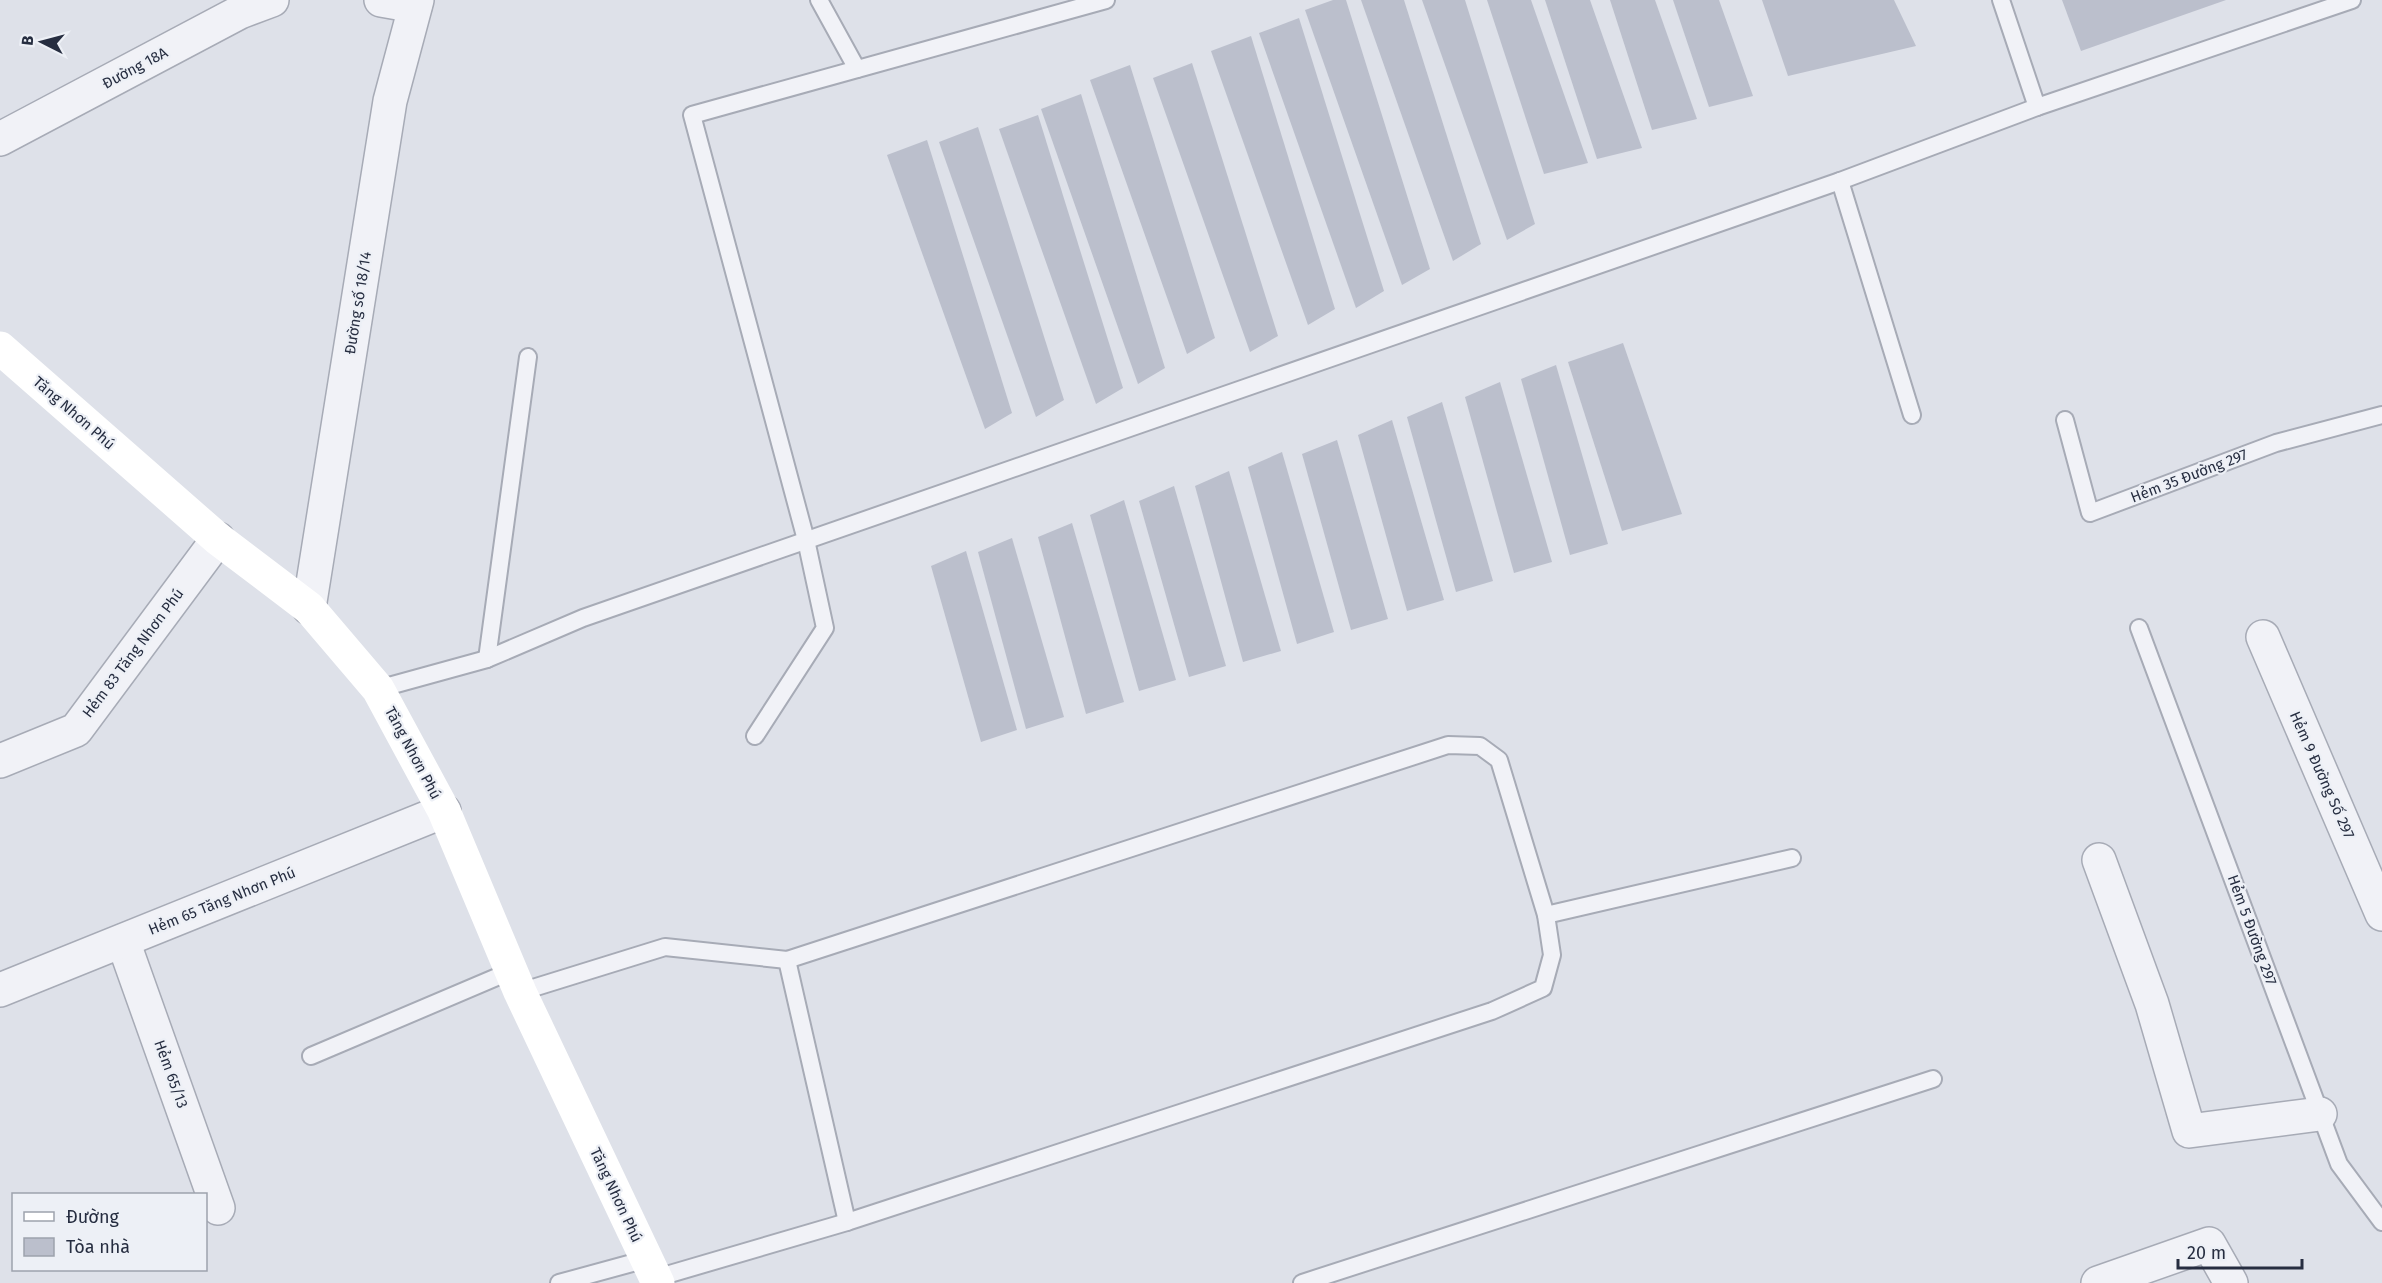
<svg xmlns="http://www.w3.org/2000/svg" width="2382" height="1283" viewBox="0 0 2382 1283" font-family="'Fira Sans',sans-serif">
	<rect width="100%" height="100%" fill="#dee1e9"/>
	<g fill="#bbbfcc">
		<path d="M1333,0H1346L1430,269L1402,285L1305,10Z"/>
		<path d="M1361,0H1404L1481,244L1453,261Z"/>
		<path d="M1422,0H1465L1535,224L1507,240Z"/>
		<path d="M1487,0H1531L1588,163L1544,174Z"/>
		<path d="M1545,0H1590L1642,148L1597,159Z"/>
		<path d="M1610,0H1655L1697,119L1652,130Z"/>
		<path d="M1673,0H1719L1753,96L1709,107Z"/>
		<path d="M1762,0H1894L1916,46L1788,76Z"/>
		<path d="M2062,0H2226L2081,51Z"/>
		<path d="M1299,18L1384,291L1356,308L1259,33Z"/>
		<path d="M1251,36L1335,309L1308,325L1211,51Z"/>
		<path d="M1192,63L1278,336L1250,352L1153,78Z"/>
		<path d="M1130,65L1215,338L1187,354L1090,80Z"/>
		<path d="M1081,94L1165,368L1138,384L1041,109Z"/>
		<path d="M1038,115L1123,388L1096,404L999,129Z"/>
		<path d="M978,127L1064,400L1036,417L939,142Z"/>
		<path d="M927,140L1012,413L985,429L887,155Z"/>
		<path d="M1623,343L1682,514L1622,531L1568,362Z"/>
		<path d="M1556,365L1608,544L1570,555L1521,379Z"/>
		<path d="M1500,382L1552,562L1514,573L1465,397Z"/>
		<path d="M1442,402L1493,581L1456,592L1407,417Z"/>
		<path d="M1392,420L1444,600L1407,611L1358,435Z"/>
		<path d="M1337,440L1388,619L1351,630L1302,454Z"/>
		<path d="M1282,452L1334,632L1297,644L1248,467Z"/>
		<path d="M1229,471L1281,651L1243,662L1195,486Z"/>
		<path d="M1174,486L1226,666L1189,677L1139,501Z"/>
		<path d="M1124,500L1176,680L1139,691L1090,515Z"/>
		<path d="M1072,523L1124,702L1086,714L1038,537Z"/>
		<path d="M1012,538L1064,717L1026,729L978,552Z"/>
		<path d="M966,551L1017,730L981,742L931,566Z"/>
	</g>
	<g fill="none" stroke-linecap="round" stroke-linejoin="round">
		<defs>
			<g id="lane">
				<path d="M819,0L857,69"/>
				<path d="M2001,0L2037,107"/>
				<path d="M1840,181L1912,415"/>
				<path d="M2065,420L2090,513L2276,443L2382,415"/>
				<path d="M2139,628L2339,1164L2382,1222"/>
				<path d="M487,659L528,357"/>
				<path d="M378,689L487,659L583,618L1840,181L2037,107L2352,0"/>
				<path d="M755,736L825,628L806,540L692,115L1106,0"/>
				<path d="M1546,915L1792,858"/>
				<path d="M787,960L847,1222"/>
				<path d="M520,992L665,947L787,960L1448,745L1480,746L1499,760L1546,915L1552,955L1543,988L1492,1011L847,1222L656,1278"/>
				<path d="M311,1056L511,971"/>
				<path d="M559,1283L647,1259"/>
				<path d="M1302,1283L1933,1079"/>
			</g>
			<g id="street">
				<path d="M381,0L415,6"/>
				<path d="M0,139L240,12L272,0"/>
				<path d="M309,608L390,101L417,0"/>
				<path d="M2263,637L2382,914"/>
				<path d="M0,761L76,730L218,539"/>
				<path d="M2099,860L2152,1004L2189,1131L2320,1114"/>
				<path d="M123,941L218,1208"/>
				<path d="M0,990L444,811"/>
				<path d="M2098,1283L2209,1244L2231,1283"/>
			</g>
		</defs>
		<use href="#lane" stroke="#a7abb6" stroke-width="20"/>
		<use href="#street" stroke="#a7abb6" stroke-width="36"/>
		<use href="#lane" stroke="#f1f2f7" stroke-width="16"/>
		<use href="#street" stroke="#f1f2f7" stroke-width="33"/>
		<path stroke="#fff" stroke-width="33" d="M0,348L218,539L309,608L378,689L444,811L520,992L658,1283"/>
	</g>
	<g text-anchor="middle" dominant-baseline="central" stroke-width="4.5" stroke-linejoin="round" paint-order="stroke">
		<g font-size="15" fill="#262d40" stroke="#edf0f6">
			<text transform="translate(135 68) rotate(-28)">Đường 18A</text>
			<text transform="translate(358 303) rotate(-81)">Đường số 18/14</text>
			<text transform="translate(74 413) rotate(41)">Tăng Nhơn Phú</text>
			<text transform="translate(2189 476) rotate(-21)">Hẻm 35 Đường 297</text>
			<text transform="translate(133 653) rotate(-53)">Hẻm 83 Tăng Nhơn Phú</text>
			<text transform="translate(413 753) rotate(62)">Tăng Nhơn Phú</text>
			<text transform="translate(2322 775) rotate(66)">Hẻm 9 Đường Số 297</text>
			<text transform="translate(222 901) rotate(-22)">Hẻm 65 Tăng Nhơn Phú</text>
			<text transform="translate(2252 930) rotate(70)">Hẻm 5 Đường 297</text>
			<text transform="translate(171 1074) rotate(70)">Hẻm 65/13</text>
			<text transform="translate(616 1195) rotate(65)">Tăng Nhơn Phú</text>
		</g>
	</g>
	<rect x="12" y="1193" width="195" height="78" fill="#edf0f6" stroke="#9da2ad" stroke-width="1.5"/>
	<rect x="24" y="1212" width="30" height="9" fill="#ffffff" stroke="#9da2ad" stroke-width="1.5"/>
	<text x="66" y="1223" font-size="18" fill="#262d40">Đường</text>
	<rect x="24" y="1238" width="30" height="18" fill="#bbbfcc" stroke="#9da2ad" stroke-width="1.5"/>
	<text x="66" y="1253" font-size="18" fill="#262d40">Tòa nhà</text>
	<g transform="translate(42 42) rotate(276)" stroke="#edf0f6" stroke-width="4.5" paint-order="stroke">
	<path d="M0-4.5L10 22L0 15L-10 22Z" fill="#262d40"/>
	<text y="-9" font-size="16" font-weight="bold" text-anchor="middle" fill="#262d40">B</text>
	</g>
	<path d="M2178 1259v9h124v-9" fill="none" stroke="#262d40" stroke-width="3"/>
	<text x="2187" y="1259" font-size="18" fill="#262d40" stroke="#edf0f6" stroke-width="4.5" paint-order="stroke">20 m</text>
</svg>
